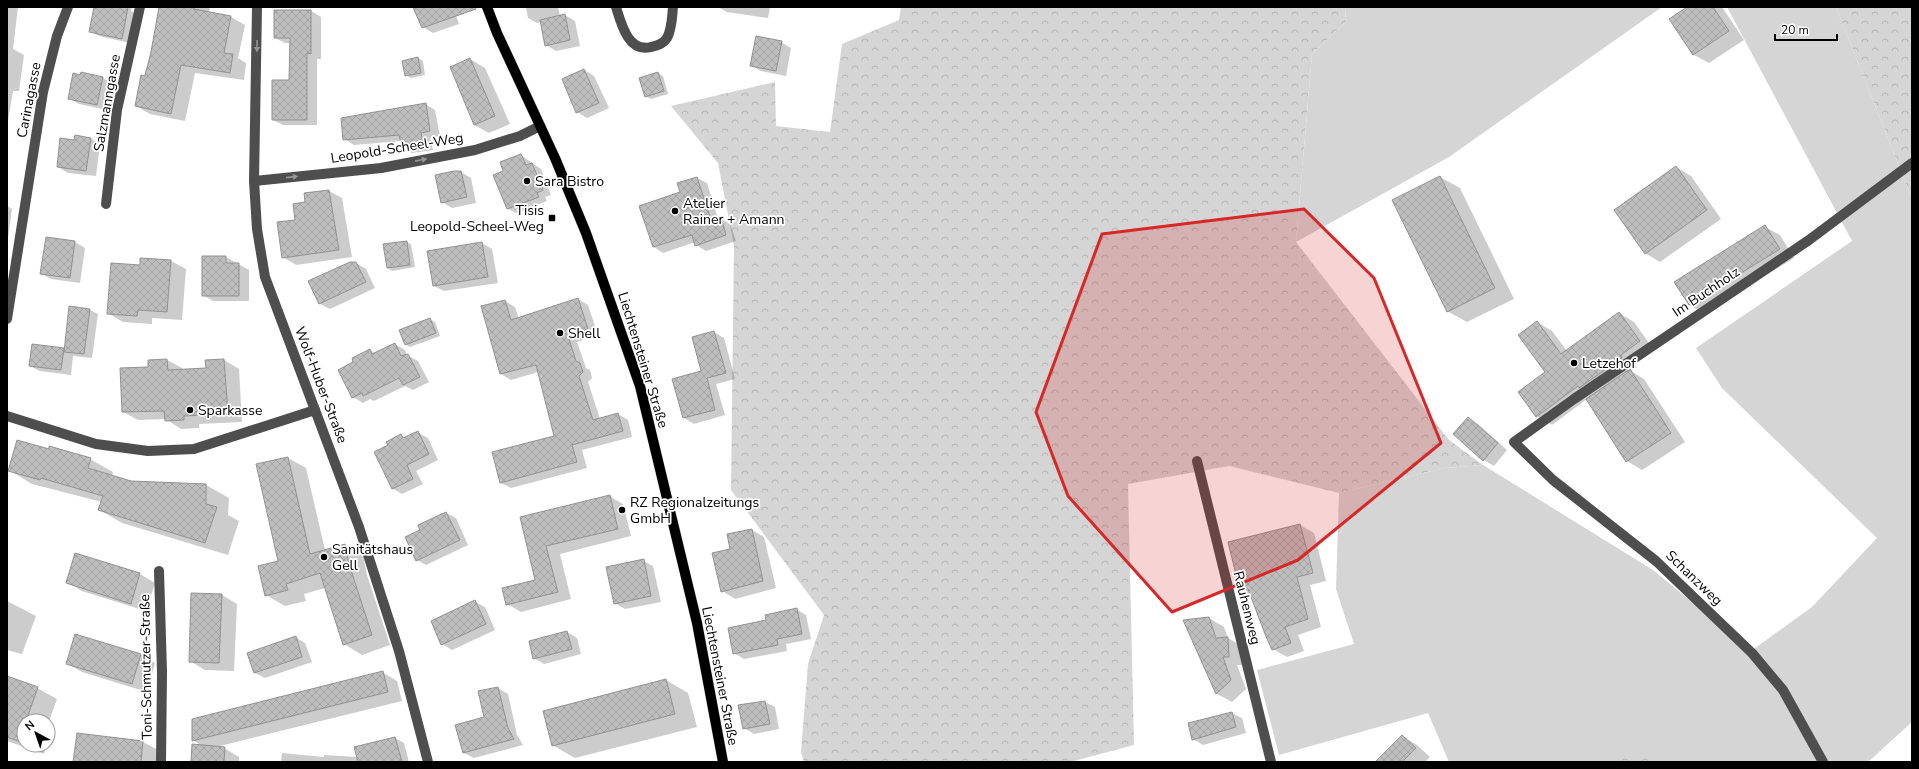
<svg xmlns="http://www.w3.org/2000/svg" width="1919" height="769" viewBox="0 0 1919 769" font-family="'Nunito Sans',sans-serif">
	<defs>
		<pattern id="forest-crowns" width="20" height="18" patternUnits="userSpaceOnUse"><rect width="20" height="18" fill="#d5d5d5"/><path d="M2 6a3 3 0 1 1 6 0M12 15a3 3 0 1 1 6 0" fill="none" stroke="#b5b5b5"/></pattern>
		<pattern id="building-cross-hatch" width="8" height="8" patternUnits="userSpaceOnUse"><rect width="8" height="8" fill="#bebebe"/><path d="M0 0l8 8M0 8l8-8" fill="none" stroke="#a2a2a2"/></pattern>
	</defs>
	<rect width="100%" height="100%" fill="#fff"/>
	<g fill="#d5d5d5">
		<path d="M1345,7H1662L1449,157L1296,242L1312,54L1346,22Z"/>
		<path d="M1727,7H1836L1912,199V722L1868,762H1449L1428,713L1279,755L1257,670L1354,644L1336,589L1339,493L1445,468L1483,465L1653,570L1751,651L1812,607L1877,538L1722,388L1696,348L1852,241Z"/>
	</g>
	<g fill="url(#forest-crowns)">
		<path d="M901,7H1345L1346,22L1312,54L1296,242L1449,440L1483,465L1445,468L1339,493L1229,466L1128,484L1134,745L1070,762H804L801,752L808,664L824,615L731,490L734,246L718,163L671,106L775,82L776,126L830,132L842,44L899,20Z"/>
		<path d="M1836,7H1912V199Z"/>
		<path d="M1645,752L1651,762H1620L1616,756Z"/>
	</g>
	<g fill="#0003">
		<path d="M7,7H18L13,49L24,55L19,91H13L7,127Z"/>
		<path d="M95,7H132L131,11L136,14L130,43L99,36L90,31Z"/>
		<path d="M160,7H210L209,13L231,17L245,25L238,58L246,63L244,80L195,73L185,121L150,114L136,106L151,52Z"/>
		<path d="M412,7H453L459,24L433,33L423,27Z"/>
		<path d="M526,7H558L560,16L565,15L575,21L580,46L556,51L546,45L541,22L537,23L528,18Z"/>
		<path d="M718,7H770L768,18L727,12Z"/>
		<path d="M1688,7H1722L1744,40L1709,63L1694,55L1670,19Z"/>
		<path d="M311,11L321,17V59H317V125H283L273,120L290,81L291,43H285L275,38Z"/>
		<path d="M781,42L791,48L786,76L761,71L751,65Z"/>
		<path d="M418,58L423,61L425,75L411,78L406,75Z"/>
		<path d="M470,59L485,68L510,124L489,133L474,125Z"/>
		<path d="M584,70L594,76L609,108L587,118L577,112Z"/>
		<path d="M82,73L103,78L113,84L107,110L79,104L69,98Z"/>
		<path d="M658,73L663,76L668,94L651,99L646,96Z"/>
		<path d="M425,104L435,110L440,136L430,138L433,150L412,153L402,147L401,141L354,145L344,139Z"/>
		<path d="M90,138L100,144L96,176L68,173L58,167L75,141Z"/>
		<path d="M521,155L541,169L551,195L545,197L547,201L516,213L508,209L505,172L501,163Z"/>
		<path d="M1676,167L1691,176L1721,219L1660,262L1645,253Z"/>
		<path d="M461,172L471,178L476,203L452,208L442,202Z"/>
		<path d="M1440,177L1460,188L1514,299L1467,322L1447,311Z"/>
		<path d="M697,178L707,183L718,219L720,218L730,224L736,241L706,251L696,245L695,242L663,253L654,247L681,193Z"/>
		<path d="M329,191L342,198L352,257L296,265L283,257L296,220Z"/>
		<path d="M7,206L12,209L8,238H7Z"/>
		<path d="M1765,227L1780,235L1794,258L1704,313L1689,305Z"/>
		<path d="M47,238L75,242L85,248L80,283L51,279L41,273Z"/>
		<path d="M406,242L411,244L415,267L392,271L388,268Z"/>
		<path d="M482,243L492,249L498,283L444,291L434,286L429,252Z"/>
		<path d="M226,257L249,270V301H213L203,295Z"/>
		<path d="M171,261L186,269L182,320L152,318V324L123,322L108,313L140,266Z"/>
		<path d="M356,263L366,269L375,288L330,309L320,304Z"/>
		<path d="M578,299L588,305L598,335L577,342L586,368L590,370L592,378L588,382L600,419L618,414L628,420L632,437L582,450L587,468L511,488L501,483L555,436L538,372L511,380L501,374L483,307L505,301L515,307L519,319Z"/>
		<path d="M90,310L98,314L92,358L73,356L71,375L40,371L30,366L65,350Z"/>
		<path d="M1619,313L1634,322L1654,350L1635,364L1637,367L1631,371L1644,379L1685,442L1642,470L1627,461L1587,399L1552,425L1537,416L1547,373L1537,322L1552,331L1567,351Z"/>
		<path d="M430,319L435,322L440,336L410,347L405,344Z"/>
		<path d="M714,332L724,338L735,379L716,384L725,415L694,424L684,418L703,372Z"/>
		<path d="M395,344L405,350L407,355L418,361L429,382L413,390L405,386L374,401L370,399L363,403L353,397L355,363L370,350L376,354Z"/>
		<path d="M167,360L182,368V370L207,369L224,360L239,369L242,422L199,424V428L181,429L166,419L138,420L123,412L149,368V361Z"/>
		<path d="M1468,418L1478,424L1507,450L1494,466L1484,460Z"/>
		<path d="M418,433L428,438L438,460L416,471L423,484L402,494L392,488L389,446L401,435L406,438Z"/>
		<path d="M50,450L90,459L113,472L112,476L130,482L206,485L229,498L228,515L239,521L228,555L122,523L100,510L102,502L32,484L9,470Z"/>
		<path d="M288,458L306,468L325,550L344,545L363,556L367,575L390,645L362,655L344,644L325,588L304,594L306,601L285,606L266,595L279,562Z"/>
		<path d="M609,496L623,504L631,536L560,554L571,599L521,612L507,604L536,580L521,518Z"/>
		<path d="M446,513L456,518L468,545L426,565L417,560L422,530L419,525Z"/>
		<path d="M1300,525L1314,533L1326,581L1310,585L1321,627L1298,635L1304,651L1287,657L1273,649L1252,597L1241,591Z"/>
		<path d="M752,530L764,537L776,588L735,599L722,591L731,550Z"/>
		<path d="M76,554L140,574L155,583L146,611L82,591L67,582Z"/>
		<path d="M643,561L653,566L661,602L625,609L615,603Z"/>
		<path d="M222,595L237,604L234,671L205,670L190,661Z"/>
		<path d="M7,601L36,616L22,654L7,650Z"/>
		<path d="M475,602L485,607L495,630L452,650L442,644Z"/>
		<path d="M796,609L806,615L811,639L786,644L787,651L744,659L734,653L767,621Z"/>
		<path d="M1209,618L1224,627L1228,638L1243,647V665H1237L1246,689L1232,702L1217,694L1185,620Z"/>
		<path d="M567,632L577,638L581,654L544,664L534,658Z"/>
		<path d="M295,637L305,643L312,662L265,678L255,673Z"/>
		<path d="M141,655L155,663L147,692L82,672L67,663Z"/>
		<path d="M382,672L397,681L402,701L216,747L224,748L239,757V762H192L202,746L193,740Z"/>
		<path d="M7,677L37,688L57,699L48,724V721H24V745H47L44,754L7,741Z"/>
		<path d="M666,680L688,693L697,727L575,758L552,745Z"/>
		<path d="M498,688L508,694L517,735L523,745L474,758L464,753L485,718Z"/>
		<path d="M765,702L775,707L779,729L754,734L744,728Z"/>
		<path d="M1232,713L1242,718L1246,733L1203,745L1193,739Z"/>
		<path d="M48,725L53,728L48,743Z"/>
		<path d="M1402,736L1417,745L1430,757L1425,762H1376Z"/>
		<path d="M395,738L404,743L409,762H281L282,753L324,757V755L358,757Z"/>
		<path d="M143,742L158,750L156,762H74Z"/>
	</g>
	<g fill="url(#building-cross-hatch)" stroke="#929292">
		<path d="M94,7H128L122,39L89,32Z"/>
		<path d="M159,7H195L194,9L231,16L224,53L233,54L230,73L181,65L171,114L135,106L141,75L145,76L151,52Z"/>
		<path d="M413,7H475L476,9L422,28Z"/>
		<path d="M1687,7H1713L1729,31L1693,55L1669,19Z"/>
		<path d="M274,10H311V54L307,53V120H272V80H289L290,38H274Z"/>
		<path d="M565,14L570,40L545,46L540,20Z"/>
		<path d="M756,36L782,41L776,71L750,66Z"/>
		<path d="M418,57L421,73L405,76L402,61Z"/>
		<path d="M470,58L495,116L474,125L450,67Z"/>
		<path d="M584,69L599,103L576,113L562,79Z"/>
		<path d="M81,72L103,77L97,105L68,99L73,73L80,75Z"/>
		<path d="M658,72L664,91L645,97L639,78Z"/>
		<path d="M426,103L430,131L421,133L423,144L402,148L399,135L343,140L341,118Z"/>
		<path d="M75,135L91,138L86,171L57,167L60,138L74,140Z"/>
		<path d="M521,154L526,165L532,163L543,190L537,193L539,197L507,209L493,175L503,171L500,162Z"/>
		<path d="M1676,166L1707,210L1645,254L1614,210Z"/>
		<path d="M454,171H461L467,197L441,203L435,175Z"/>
		<path d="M1440,176L1495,288L1447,312L1392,200Z"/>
		<path d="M697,177L711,220L721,217L726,235L695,246L692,235L653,247L639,206L680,192L677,183Z"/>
		<path d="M329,190L339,250L282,258L277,222L295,220L293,204L305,202L304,193Z"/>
		<path d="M1765,225L1780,249L1689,305L1674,282Z"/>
		<path d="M46,237L75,241L70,278L40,274Z"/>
		<path d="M407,241L410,265L387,268L383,244Z"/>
		<path d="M482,242L488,277L433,286L427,251Z"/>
		<path d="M202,256H226V263H239V296H202Z"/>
		<path d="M140,258L171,260L167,312L138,310L137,316L107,314L111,263L140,265Z"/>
		<path d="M350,262H356L366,282L319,304L308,281Z"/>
		<path d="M578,298L588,329L568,336L576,361L580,363L583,372L579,376L593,420L618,413L623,431L572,445L577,462L500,483L492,452L554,436L536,365L500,374L481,306L505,300L511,320Z"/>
		<path d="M69,306L90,309L84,354L64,352Z"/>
		<path d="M1619,312L1640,341L1621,355L1622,358L1579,388L1578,386L1536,417L1518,392L1545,372L1518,335L1537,321L1561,354Z"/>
		<path d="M430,318L436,333L405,345L399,330Z"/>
		<path d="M714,331L726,373L707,378L715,410L683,418L672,379L701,371L692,337Z"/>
		<path d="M395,343L401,356L408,354L420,377L403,385L399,378L363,396L362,393L352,398L338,370L353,362L352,358L370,349L372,354Z"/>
		<path d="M32,344L64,348L61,370L29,366Z"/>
		<path d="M167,359L168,370L206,368L205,360L224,359L228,414L184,416V420L165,421L164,411L122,412L120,368L148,367V360Z"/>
		<path d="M1630,369L1671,433L1626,462L1586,399Z"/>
		<path d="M1468,417L1498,443L1483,461L1453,434Z"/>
		<path d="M418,431L429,454L407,465L413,479L392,489L374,452L388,445L386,442L401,434L403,438Z"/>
		<path d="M17,440L49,449V446L91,458L88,468L131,481L206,484V504L217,507L205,543L98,510L103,496L41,478L40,480L8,471Z"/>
		<path d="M288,457L310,554L345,544L349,564L372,635L343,645L320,573L286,584L288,590L265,596L258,566L278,561L256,464Z"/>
		<path d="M610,495L618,529L546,546L558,592L506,605L502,588L535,580L520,517Z"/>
		<path d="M446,512L460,540L416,561L405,537L420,530L418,525Z"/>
		<path d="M1300,524L1313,573L1297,577L1308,619L1285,627L1291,643L1272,650L1265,634L1248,589L1240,591L1228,542Z"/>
		<path d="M752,529L763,581L721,592L712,553L730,549L727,534Z"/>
		<path d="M75,553L140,573L131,604L66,583Z"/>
		<path d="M644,559L651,596L614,604L606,567Z"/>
		<path d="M191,593L222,594L219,663L189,662Z"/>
		<path d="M475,600L486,624L441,645L431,621Z"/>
		<path d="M797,608L802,634L777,639L778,645L733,654L728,628L766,620L765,615Z"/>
		<path d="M1209,617L1216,638L1228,637L1229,657H1223L1231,680L1216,694L1183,620Z"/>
		<path d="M567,631L572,649L533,659L529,641Z"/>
		<path d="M75,634L141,654L132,684L66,664Z"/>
		<path d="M296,636L302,657L254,673L247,653Z"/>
		<path d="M383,671L388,692L192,741V719Z"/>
		<path d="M7,676L38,687L26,721H24V743L7,737Z"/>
		<path d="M666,679L675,714L552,746L543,711Z"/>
		<path d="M498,687L508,728L514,739L463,753L455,725L484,717L478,691Z"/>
		<path d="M765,701L770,724L743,729L738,705Z"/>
		<path d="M1232,712L1236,727L1192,740L1188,723Z"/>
		<path d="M77,733L143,741L141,762H73Z"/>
		<path d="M1402,735L1416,748L1402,762H1375Z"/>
		<path d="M395,737L402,762H358L354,747Z"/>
		<path d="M192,744L225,747L224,762H191Z"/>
	</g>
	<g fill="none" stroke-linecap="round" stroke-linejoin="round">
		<defs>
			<path id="major" d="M487,7L497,33L555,158L586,233L640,386L697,623L723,762"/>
		</defs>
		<use href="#major" stroke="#dbdbdb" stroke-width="11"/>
		<g stroke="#4e4e4e" stroke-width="10">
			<path d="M257,7L254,181L257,229L265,277L359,527L399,651L428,762"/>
			<path d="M616,7C621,23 628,53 651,47C657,46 663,44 667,38C672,29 672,17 673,7"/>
			<path d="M254,181L381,168L475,150L520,136L540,126"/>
			<path d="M106,204L117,110L140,7"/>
			<path d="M7,319L43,92L57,36L68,7"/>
			<path d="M7,416L96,444L148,451L194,449L315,410"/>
			<path d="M1197,461L1271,762"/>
			<path d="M159,571L162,672L161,762"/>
			<path d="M1823,762L1783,690L1752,653L1656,561L1553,480L1514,442L1574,399L1809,240L1912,163"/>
		</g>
		<use href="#major" stroke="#000" stroke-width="10"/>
	</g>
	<defs><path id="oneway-solid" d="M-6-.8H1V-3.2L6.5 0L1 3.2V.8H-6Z"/></defs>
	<g fill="#959595">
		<use href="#oneway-solid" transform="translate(257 46) rotate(91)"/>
		<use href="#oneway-solid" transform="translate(421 160) rotate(-11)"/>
		<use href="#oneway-solid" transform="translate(292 177) rotate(-6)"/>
	</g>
	<path fill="#d62828" fill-opacity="0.2" stroke="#d62828" stroke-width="3" stroke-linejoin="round" d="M1304,209L1374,278L1441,443L1298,560L1172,612L1068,496L1036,412L1102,234Z"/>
	<g fill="#000" stroke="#fff" stroke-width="1.5">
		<circle cx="527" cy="181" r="4"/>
		<circle cx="675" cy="211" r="4"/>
		<rect x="548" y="214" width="8" height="8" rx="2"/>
		<circle cx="560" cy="333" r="4"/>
		<circle cx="1574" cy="363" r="4"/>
		<circle cx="190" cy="410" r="4"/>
		<circle cx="622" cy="510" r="4"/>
		<circle cx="324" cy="557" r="4"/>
	</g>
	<g text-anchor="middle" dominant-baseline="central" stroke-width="3.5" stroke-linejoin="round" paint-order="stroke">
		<g font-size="14" fill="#000" stroke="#fff">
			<text transform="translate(29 100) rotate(-79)">Carinagasse</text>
			<text transform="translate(107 103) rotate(-80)">Salzmanngasse</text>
			<text transform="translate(397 148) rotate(-9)">Leopold-Scheel-Weg</text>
			<text transform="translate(1706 292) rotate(-34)">Im Buchholz</text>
			<text transform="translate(643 360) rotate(73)">Liechtensteiner Straße</text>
			<text transform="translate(321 385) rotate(69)">Wolf-Huber-Straße</text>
			<text transform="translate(1694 578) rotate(44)">Schanzweg</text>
			<text transform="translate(1247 608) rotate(76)">Rauhenweg</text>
			<text transform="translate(146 667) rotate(-91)">Toni-Schmutzer-Straße</text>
			<text transform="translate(720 676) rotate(79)">Liechtensteiner Straße</text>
		</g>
		<g font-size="14" fill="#000" stroke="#fff" text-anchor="start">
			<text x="535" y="181">Sara Bistro</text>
			<text x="683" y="203">Atelier<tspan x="683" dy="16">Rainer + Amann</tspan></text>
			<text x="544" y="210" text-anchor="end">Tisis<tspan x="544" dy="16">Leopold-Scheel-Weg</tspan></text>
			<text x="568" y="333">Shell</text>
			<text x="1582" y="363">Letzehof</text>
			<text x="198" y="410">Sparkasse</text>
			<text x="630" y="502">RZ Regionalzeitungs<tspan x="630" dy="16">GmbH</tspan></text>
			<text x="332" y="549">Sanitätshaus<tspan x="332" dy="16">Gell</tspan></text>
		</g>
	</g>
	<rect width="1919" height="769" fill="none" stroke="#000000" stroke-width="16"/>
	<g transform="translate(36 733) rotate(320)"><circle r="19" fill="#ffffff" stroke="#999999"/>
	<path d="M0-3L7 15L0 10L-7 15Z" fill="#000000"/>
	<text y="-6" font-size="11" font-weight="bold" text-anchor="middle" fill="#000000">N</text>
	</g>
	<path d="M1775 34v6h62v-6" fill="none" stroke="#000000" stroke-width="2"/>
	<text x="1781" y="34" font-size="12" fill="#000000" stroke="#ffffff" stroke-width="3" paint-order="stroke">20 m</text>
</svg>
